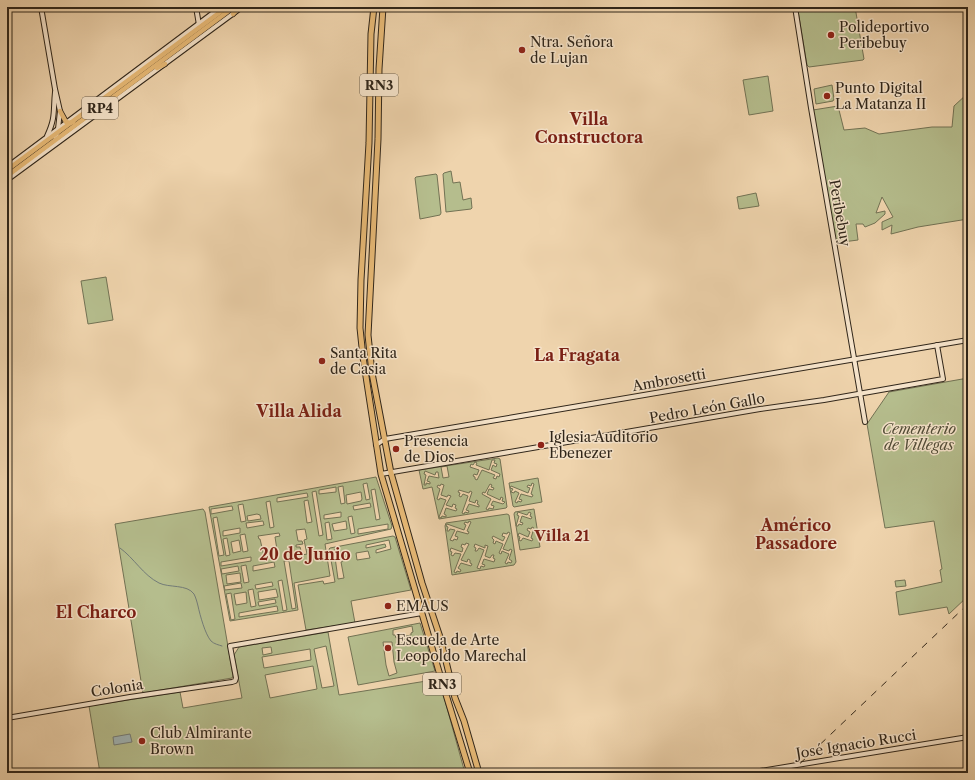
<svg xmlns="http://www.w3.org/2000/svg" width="975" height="780" viewBox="0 0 975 780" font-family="'Libre Caslon Text',serif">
	<rect width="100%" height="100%" fill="#efd4ad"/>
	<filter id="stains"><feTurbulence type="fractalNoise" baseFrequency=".005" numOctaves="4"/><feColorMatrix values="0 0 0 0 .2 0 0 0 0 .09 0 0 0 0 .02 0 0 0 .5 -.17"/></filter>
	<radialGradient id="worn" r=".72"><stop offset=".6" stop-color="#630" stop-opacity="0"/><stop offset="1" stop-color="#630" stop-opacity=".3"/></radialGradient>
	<g fill="#b5bd8d" stroke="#727254" fill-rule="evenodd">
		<path d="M808,7H855L864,59L863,60L809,67L807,65L798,11L808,9Z"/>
		<path d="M768,76L773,111L749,115L743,80Z"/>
		<path d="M968,84V219L918,227L891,234L892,225L882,230V222L893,217L882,197L876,213L885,211V214L875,223L865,227L863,224H856L858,240L835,243L813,110L838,106L844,130L865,128L879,134L932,127H952L954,106L967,94L966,85Z"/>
		<path d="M832,85L834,99L833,101L816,104L814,89Z"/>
		<path d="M451,171L453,183L460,182L463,200L471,198L472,208L471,209L446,212L443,174L444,173Z"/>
		<path d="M436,174L437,175L441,213L440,215L420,219L415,178L416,177Z"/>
		<path d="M756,193L759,206L739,209L737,197Z"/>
		<path d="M106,277L113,320L88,324L81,281Z"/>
		<path d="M968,378V596L949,614L947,607L899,615L896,592L942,582L940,570L942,569L934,521L885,528L867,424L889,392Z"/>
		<path d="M498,458L500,459L507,507L506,508L439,519L432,487L423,489L419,470ZM492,460H495L494,463L497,464L496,467L493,465L491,470L500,474L499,477L497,476L496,479L493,478L495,475L482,470L477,480L475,479V477L473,476L474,474L477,475L479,470L470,467L471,464L473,465L475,462L477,463L476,465L489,470ZM447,466L449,477L443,478L441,467ZM425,471L435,475L436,472H438L439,478L429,476L427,481L430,482V484L426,483V485H424L426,475L424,474ZM441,484L444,485L441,495L447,497L448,495L451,496L446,505L452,507L453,504L456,505L455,508L457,509L456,511L446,508L444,514L446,515V517L442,516L441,518L439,517L446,500L440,498L439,500L437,499L440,489L437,487L438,485L440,486ZM490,484L492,485L491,487L494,488L493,490L489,489L487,494L500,500L501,497L503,498L502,501L505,502L503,504L493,501L491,505L494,506L493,509L489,508L488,510L486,509L491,499L482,494L483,492L485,493ZM459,490L469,493L470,491L472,492L469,501L475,503L476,500L478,501L477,504L479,505V507L469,504L466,510L469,511L468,513L465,512L464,514L462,513L468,496L463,494L461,497L459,496L460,493L458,492Z"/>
		<path d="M376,477L392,526L391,529L325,544L330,576L294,583L298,610L230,621L209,507ZM367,483L370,499L366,500L363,484ZM343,486L345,503L341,504L338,487ZM336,487V492L319,494V490ZM375,489L380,519L376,520L371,490ZM316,491L323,535L319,536L312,492ZM361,492L362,499L361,501L347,504L346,495ZM307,493L308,497L277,502V498ZM308,500L312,522L307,523L304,501ZM270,501L274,527L270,528L266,502ZM370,503L371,507L354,510L353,506ZM243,504L246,521L241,522L238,505ZM232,506L233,510L211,514V509ZM341,512V517L324,519V515ZM257,514L260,515L261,519L248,521L247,516ZM352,516L355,533L351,534L348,517ZM217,517L224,555L219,556L213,518ZM263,521L264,525L247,528L246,523ZM346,521L347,529L334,531L332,524ZM329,522L332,539L327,540L325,523ZM388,524V529L358,534V529ZM240,528V533L223,536V531ZM305,529L307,539L304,540L307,554L302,555L300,547H296V545L303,544L302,541H298L296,530ZM279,533L280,536L275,537L278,556L267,558V559L265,560L260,539H259L258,536ZM245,534L248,551L243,552L240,535ZM227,538L230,555L226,556L223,539ZM239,540L241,551L233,553L231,542ZM251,557V561L221,566V562ZM284,561H289L296,608L292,609ZM274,562L275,567L253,571V566ZM246,565L249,582L244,583L241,566ZM238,566L239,571L222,574L221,569ZM240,573L241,582L227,584L226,575ZM282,580L287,610L283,611L278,581ZM272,582L273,586L256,589L255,585ZM241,583L242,588L225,590L224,586ZM253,589L256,606L251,607L248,590ZM276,589L278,597L259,600L258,592ZM246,592L247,603L236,605L234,594ZM231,593L235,619L231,620L226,594ZM275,599L276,603L259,606L258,602ZM277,606L278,611L239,617V613Z"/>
		<path d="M538,478L542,502L514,507L513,506L509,483ZM532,483L534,484L531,494L533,495L532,497L521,494L519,499L522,500L521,502L518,501L517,503L515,502L519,493L515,491L514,493L511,492L513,489L510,488L511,486L528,493L530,488L527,487L528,485L531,486Z"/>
		<path d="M203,509L205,512L233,676L232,678L143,693L115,524Z"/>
		<path d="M534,509L540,547L520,550L514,514L515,512ZM518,512L527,515L529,512L531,513L530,516L532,517L531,519L522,516L520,522L523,523L522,525L519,524L518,526H516L519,516L517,515ZM532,527L534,528L531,538L533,539L532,541L523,538L521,541L519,540L520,537L518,536L519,533L528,537L530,532L527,530L528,528L531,529Z"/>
		<path d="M507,514L509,515L516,562L514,565L452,575L445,526L446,523ZM469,521L471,522L467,531L469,532L468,534L457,531L455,536L458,537L457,540L454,539L453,541L450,540L455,530L450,529L449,531H447L448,527L446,526L447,524L464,530L466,525L464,524L465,522L468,523ZM508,532L510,533L503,549L509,551L510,549L512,550L509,559L512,561L511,563L508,562L507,564L505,563L509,554L502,551L501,554L499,553L503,544L496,541L495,544L493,543L494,540L492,538L493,536L503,541L505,537L502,536L503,533L507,534ZM466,543L469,544L461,560L467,562L468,559L470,560V563L472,564L471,566L461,563L458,568L461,570L460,572L457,571L456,573L454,572L461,554L455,553L453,556L451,555L452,552L450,551L451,548L462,552L463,548L461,547L462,544L465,545ZM475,544L485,548V545L488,546L485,556L490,558L492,555H494L493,558L495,559L494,562L484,559L482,564L485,565L484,567L481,566L480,569L477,568L484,550L479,548L477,551H475L476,548L474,547Z"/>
		<path d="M393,536L395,537L411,590L351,601L355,623L306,630L298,585L323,581L324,584L335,582L329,549L330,548ZM389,540L391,549L376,553V550L386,547L385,544L366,548V545ZM339,549L343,561L341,562L344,578L338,579L334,550ZM368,551L370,558L357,560L356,553Z"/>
		<path d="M905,580L906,586L896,587L895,581Z"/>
		<path d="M420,623L435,671L358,685L348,637ZM412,626L413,632L411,633V635L396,638L395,635H393V630ZM383,642H392L394,662L397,673L389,676L386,665Z"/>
		<path d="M328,632L339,695L439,679L465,773H100L89,706L180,692L183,708L242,698L234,655L239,647ZM326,646L334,686L322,688L314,649ZM271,647L272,653L263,655L262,648ZM310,649L311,660L264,668L262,657ZM313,666L317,689L270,698L265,675Z"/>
	</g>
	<path fill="#a0b5b7" stroke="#737c78" d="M130,734L132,742L114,745L113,737Z"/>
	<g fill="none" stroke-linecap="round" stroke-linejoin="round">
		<path stroke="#737c78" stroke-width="1" d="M120,548C134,558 143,575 159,583C169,588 187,584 194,594C196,598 197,602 198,606C200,615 205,634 211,641C214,644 219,645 222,646"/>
		<defs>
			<g id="secondary">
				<path d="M41,7L55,89L60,111L58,129L55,141"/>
				<path d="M196,7L199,25"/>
				<path d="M795,7L811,108L865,422"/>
				<path d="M47,136C56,117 53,111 55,92"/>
				<path d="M7,167L221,7"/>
				<path d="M7,180L242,7"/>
				<path d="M376,445L385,439L968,340"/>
				<path d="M381,474L760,409L824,400L943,379L937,345"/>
				<path d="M7,718L130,697L232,682L235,681L236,678L230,646L422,613"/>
				<path d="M748,773L968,737"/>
			</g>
			<g id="primary">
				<path d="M233,14L239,7"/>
				<path d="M157,68L165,64"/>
				<path d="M60,111L66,122L70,123L73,122"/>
				<path d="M7,170L227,7"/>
				<path d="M7,176L234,7"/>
			</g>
			<g id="highway">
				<path d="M374,7L371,34L369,143L361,280L360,328L363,357L381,474L440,675L470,773"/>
				<path d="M383,7L379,69L378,139L368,335L372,373L391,473L422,583L440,637L455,698L464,721L479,773"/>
			</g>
		</defs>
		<use href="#secondary" stroke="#30261a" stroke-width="6"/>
		<use href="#primary" stroke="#30261a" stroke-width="6"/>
		<use href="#highway" stroke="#30261a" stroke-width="7"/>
		<use href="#secondary" stroke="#f5e3ca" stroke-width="4"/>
		<use href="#primary" stroke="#e8ba76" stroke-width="4.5"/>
		<use href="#highway" stroke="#e8ba76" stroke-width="5"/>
		<path stroke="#30261a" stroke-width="1" stroke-dasharray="7 7" stroke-linecap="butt" d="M790,773L968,604"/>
	</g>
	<g fill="#8f2418" stroke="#f5e3ca" stroke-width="1.5">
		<circle cx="831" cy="35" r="4"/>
		<circle cx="522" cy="50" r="4"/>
		<circle cx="827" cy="96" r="4"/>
		<circle cx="322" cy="361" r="4"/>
		<circle cx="541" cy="445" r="4"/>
		<circle cx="396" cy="449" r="4"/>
		<circle cx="388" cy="606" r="4"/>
		<circle cx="388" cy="648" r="4"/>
		<circle cx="142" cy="741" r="4"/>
	</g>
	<g text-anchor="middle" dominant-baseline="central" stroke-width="3" stroke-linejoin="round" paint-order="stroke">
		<g fill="#f5e3ca" stroke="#6b5f4f" stroke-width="1">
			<rect x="360" y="74" width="38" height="22" rx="3"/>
			<rect x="82" y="97" width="36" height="22" rx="3"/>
			<rect x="423" y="673" width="38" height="22" rx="3"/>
		</g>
		<g font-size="13" font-weight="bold" fill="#30261a">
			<text x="379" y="85">RN3</text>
			<text x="100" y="108">RP4</text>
			<text x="442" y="684">RN3</text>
		</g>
		<g font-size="14" fill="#30261a" stroke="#f5e3ca" text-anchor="start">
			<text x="839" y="27">Polideportivo<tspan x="839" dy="16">Peribebuy</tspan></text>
			<text x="530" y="42">Ntra. Señora<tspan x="530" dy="16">de Lujan</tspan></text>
			<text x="835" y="88">Punto Digital<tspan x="835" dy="16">La Matanza II</tspan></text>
			<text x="330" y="353">Santa Rita<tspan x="330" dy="16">de Casia</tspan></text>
			<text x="549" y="437">Iglesia Auditorio<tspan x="549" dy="16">Ebenezer</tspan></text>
			<text x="404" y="441">Presencia<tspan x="404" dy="16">de Dios</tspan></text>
			<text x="396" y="606">EMAUS</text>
			<text x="396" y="640">Escuela de Arte<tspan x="396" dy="16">Leopoldo Marechal</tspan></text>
			<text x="150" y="733">Club Almirante<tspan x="150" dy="16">Brown</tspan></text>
		</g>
		<g font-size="14" fill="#30261a" stroke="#f5e3ca">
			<text transform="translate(840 213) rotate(80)">Peribebuy</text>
			<text transform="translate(669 380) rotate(-10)">Ambrosetti</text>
			<text transform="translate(707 408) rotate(-10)">Pedro León Gallo</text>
			<text transform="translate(117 688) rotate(-9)">Colonia</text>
			<text transform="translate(856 744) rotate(-9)">José Ignacio Rucci</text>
		</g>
		<g font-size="14" font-style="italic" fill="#514c37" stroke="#f5e3ca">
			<text x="919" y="429">Cementerio<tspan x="919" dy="16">de Villegas</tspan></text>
		</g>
		<g font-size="15" font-weight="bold" fill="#7a1f14" stroke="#f5e3ca">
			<text x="562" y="535">Villa 21</text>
		</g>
		<g font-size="16" font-weight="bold" fill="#7a1f14" stroke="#f5e3ca">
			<text x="589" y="119">Villa<tspan x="589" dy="18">Constructora</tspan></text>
			<text x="577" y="355">La Fragata</text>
			<text x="299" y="411">Villa Alida</text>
			<text x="796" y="525">Américo<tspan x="796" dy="18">Passadore</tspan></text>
			<text x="305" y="554">20 de Junio</text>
			<text x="96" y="612">El Charco</text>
		</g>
	</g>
	<rect width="975" height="780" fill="none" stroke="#efd4ad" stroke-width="24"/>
	<rect x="8" y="8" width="959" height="764" fill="none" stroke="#30261a" stroke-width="2"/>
	<rect x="12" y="12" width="951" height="756" fill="none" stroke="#30261a"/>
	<rect width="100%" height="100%" filter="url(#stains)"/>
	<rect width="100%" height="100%" fill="url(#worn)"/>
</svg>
